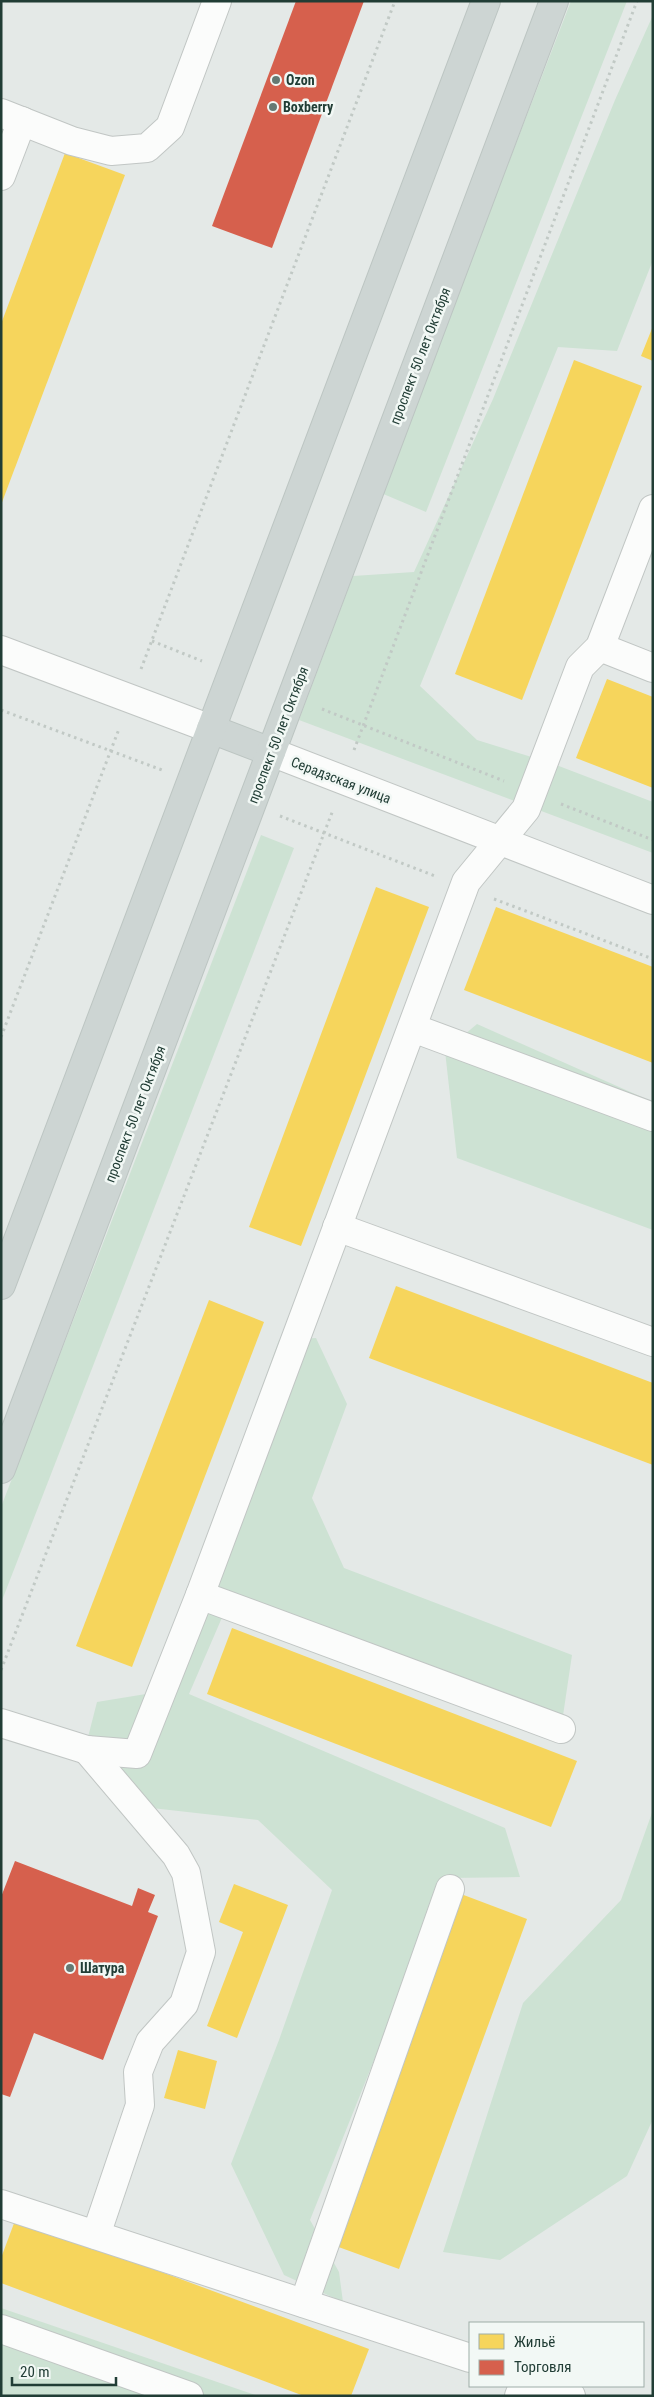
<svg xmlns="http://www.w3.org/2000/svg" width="654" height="2397" viewBox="0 0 654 2397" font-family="'Roboto Condensed',sans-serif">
	<rect width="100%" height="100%" fill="#e4e9e7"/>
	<g fill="#cde2d3">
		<path d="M571,1H627L426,512L381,493Z"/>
		<path d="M653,15V260L617,351L558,347L420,686L477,740L551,763L653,802V853L299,720L353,576L414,572L493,399L615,100Z"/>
		<path d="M261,835L294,848L1,1603V1507Z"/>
		<path d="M477,1024L653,1102V1230L457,1158L445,1051Z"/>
		<path d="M316,1338L347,1404L312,1498L344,1568L572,1655L561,1729L230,1599L189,1694L505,1828L520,1877L447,1878L310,2220L339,2272L343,2302L284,2275L231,2164L279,2040L332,1890L258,1820L134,1806L87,1741L97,1702L152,1693L279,1340Z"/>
		<path d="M653,1810V2119L627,2176L500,2260L443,2252L523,2003L621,1900Z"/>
		<path d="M1,2308L258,2396H1Z"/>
	</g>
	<g fill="#f6d55c">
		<path d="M65,153L125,175L1,505V324Z"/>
		<path d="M653,326V361L641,356Z"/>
		<path d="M574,360L642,386L522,700L455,674Z"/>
		<path d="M607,679L653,697V788L576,758Z"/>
		<path d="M376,887L429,907L301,1246L249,1227Z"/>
		<path d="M496,907L653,967V1063L464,990Z"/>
		<path d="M396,1286L653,1383V1465L369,1358Z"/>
		<path d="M209,1300L264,1322L132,1667L76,1646Z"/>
		<path d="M232,1628L577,1761L551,1827L207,1694Z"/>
		<path d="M234,1884L288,1905L237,2038L207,2026L243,1932L219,1922Z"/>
		<path d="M461,1894L527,1919L399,2269L333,2245Z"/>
		<path d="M178,2050L217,2061L205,2109L164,2098Z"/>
		<path d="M16,2218L369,2349L351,2396H304L1,2283V2258Z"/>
	</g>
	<g fill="#d6604d">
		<path d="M296,1H364L272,248L212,226Z"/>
		<path d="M15,1861L132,1906L138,1888L155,1895L148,1912L158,1916L103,2060L34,2033L10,2097L1,2094V1897Z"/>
	</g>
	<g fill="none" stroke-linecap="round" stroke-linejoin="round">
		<defs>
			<g id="minor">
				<path d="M1,113L72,141L111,151L147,148L170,127L217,1"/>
				<path d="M1,176L22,121"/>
				<path d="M600,647L653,668"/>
				<path d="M1,650L211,729"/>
				<path d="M271,752L653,900"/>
				<path d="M413,1028L653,1117"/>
				<path d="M337,1227L653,1342"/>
				<path d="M200,1595L561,1729"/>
				<path d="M1,1723L87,1750L137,1754L200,1595L466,882L526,809L580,667L600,647L653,509"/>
				<path d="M87,1750L176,1855L186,1873L201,1952L184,2004L150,2042L138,2072L140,2105L96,2235"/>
				<path d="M1,2204L470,2358"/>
				<path d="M304,2303L450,1889"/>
				<path d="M1,2329L189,2396"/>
				<path d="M544,2386L571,2396"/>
				<path d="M519,2396L523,2386"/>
			</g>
			<g id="major">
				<path d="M211,729L271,752"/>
				<path d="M1,1285L486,1"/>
				<path d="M1,1469L554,1"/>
			</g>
		</defs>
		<use href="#minor" stroke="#c1c6c4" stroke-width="30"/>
		<use href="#major" stroke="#bcc5c2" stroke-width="30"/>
		<g stroke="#c1c9c5" stroke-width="3" stroke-dasharray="2.5 4" stroke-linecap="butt">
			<path d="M152,641L202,661"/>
			<path d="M141,669L395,1"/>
			<path d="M322,709L504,781"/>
			<path d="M1,710L162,770"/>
			<path d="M354,750L637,1"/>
			<path d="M561,804L653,840"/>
			<path d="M280,816L435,876"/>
			<path d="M494,899L653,959"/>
			<path d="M1,1037L119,729"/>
			<path d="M1,1670L333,810"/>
		</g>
		<use href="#minor" stroke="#fbfcfb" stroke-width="28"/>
		<use href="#major" stroke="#cdd5d3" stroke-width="28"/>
	</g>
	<g fill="#657973" stroke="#f2f8f5" stroke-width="2">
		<circle cx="276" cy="80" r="5"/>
		<circle cx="273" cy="107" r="5"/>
		<circle cx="70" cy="1968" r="5"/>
	</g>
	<g text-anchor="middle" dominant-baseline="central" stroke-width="5" stroke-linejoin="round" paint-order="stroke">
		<g font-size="14" font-weight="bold" fill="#213d35" stroke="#f2f8f5" text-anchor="start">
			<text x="286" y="80">Ozon</text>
			<text x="283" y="107">Boxberry</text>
			<text x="80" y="1968">Шатура</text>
		</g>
		<g font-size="14" fill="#213d35" stroke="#f2f8f5">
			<text transform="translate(420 356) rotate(-69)">проспект 50 лет Октября</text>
			<text transform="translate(278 735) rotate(-69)">проспект 50 лет Октября</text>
			<text transform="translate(341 780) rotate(21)">Серадзская улица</text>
			<text transform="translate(135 1114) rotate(-69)">проспект 50 лет Октября</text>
		</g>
	</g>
	<rect width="654" height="2397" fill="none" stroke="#213d35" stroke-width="5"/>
	<rect x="469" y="2322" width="175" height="65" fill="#f2f8f5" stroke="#9eada8"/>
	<rect x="479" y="2334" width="25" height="15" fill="#f6d55c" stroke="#9eada8"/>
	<text x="514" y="2347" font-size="15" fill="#213d35">Жильё</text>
	<rect x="479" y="2360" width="25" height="15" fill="#d6604d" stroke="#9eada8"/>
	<text x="514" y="2372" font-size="15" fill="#213d35">Торговля</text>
	<path d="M12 2377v8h104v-8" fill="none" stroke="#213d35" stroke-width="2.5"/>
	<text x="20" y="2377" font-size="15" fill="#213d35" stroke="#f2f8f5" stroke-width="4" paint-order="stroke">20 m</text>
</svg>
